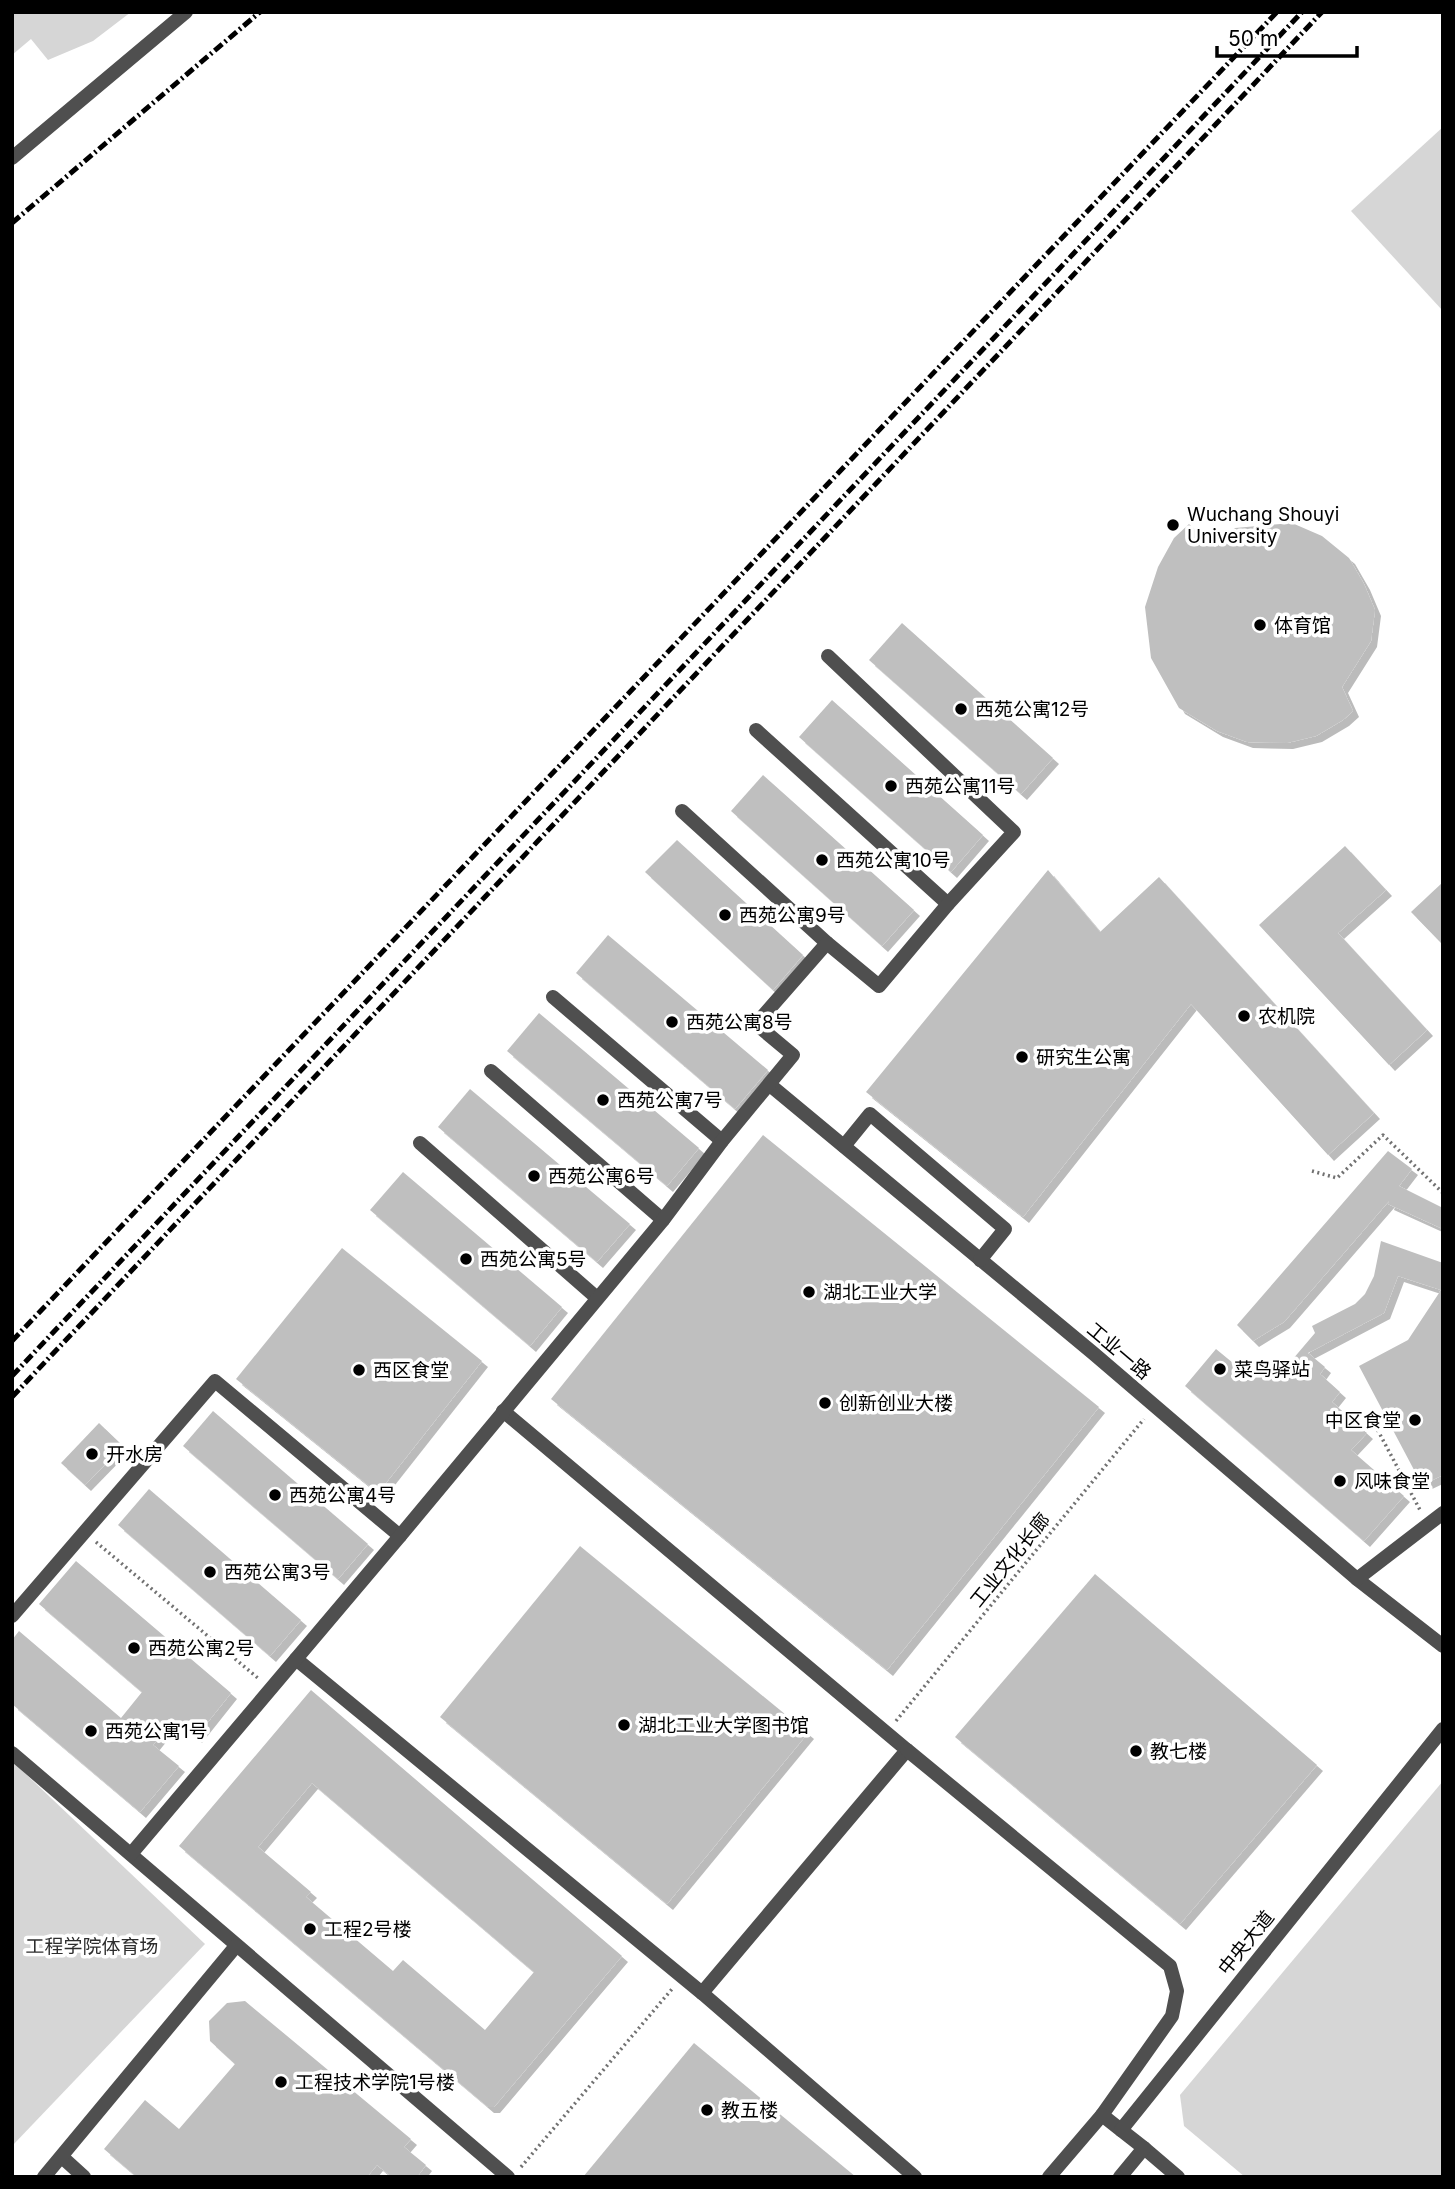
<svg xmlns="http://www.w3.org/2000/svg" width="1455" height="2189" viewBox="0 0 1455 2189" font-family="Inter,'Noto Sans SC',sans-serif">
	<defs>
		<filter id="shadow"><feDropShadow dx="6" dy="6" stdDeviation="0" flood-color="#0004"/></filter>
	</defs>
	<rect width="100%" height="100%" fill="#fff"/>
	<g fill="#d6d6d6">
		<path d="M12,12H131L93,41L48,60L31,39L12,55Z"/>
		<path d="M1443,127V311L1351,211Z"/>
		<path d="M12,1761L205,1944L12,2146Z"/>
		<path d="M1443,1781V2177H1245L1184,2126L1180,2095Z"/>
	</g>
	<g fill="#bfbfbf" fill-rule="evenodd" filter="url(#shadow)">
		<path d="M1292,523L1322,536L1349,558L1364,584L1375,610L1371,641L1342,687L1353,711L1343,720L1316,736L1287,743L1247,742L1217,731L1179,708L1151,658L1145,607L1158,567L1174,538L1189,524L1215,547L1235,528Z"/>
		<path d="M902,623L1053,758L1021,794L869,660Z"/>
		<path d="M832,700L983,835L951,872L799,737Z"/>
		<path d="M763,775L914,910L882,946L731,811Z"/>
		<path d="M677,840L803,955L773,990L645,872Z"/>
		<path d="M1345,846L1386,890L1338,933L1427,1030L1389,1065L1259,925Z"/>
		<path d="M1048,870L1100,932L1159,877L1374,1113L1328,1155L1191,1004L1023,1217L866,1092Z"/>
		<path d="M1443,882V945L1411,912Z"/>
		<path d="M608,935L768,1070L735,1109L576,973Z"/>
		<path d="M539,1013L699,1148L667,1186L507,1051Z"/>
		<path d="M470,1089L630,1224L597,1262L438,1127Z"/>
		<path d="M763,1135L1099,1407L887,1670L551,1399Z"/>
		<path d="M1388,1151L1412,1169L1399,1186L1443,1208V1229L1388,1204L1389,1201L1284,1322L1253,1341L1237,1325Z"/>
		<path d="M403,1172L562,1307L530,1346L370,1210Z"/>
		<path d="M1381,1241L1443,1263V1475L1422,1485L1359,1366L1408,1340L1441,1290L1398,1276L1384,1313L1308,1353L1325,1367L1320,1374L1340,1392L1332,1402L1367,1433L1351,1450L1404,1496L1364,1541L1185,1386L1216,1349L1250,1377L1266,1360L1281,1373L1315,1333L1312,1326L1355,1304L1365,1294L1374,1276Z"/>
		<path d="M342,1248L482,1361L378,1493L236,1379Z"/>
		<path d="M213,1411L368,1544L338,1579L183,1446Z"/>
		<path d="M99,1423L123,1446L85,1485L61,1463Z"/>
		<path d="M149,1489L301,1620L270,1656L118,1525Z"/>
		<path d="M580,1546L808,1733L667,1904L440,1717Z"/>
		<path d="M76,1561L231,1693L196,1737L173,1720L153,1745L179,1766L140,1812L12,1704V1640L19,1631L121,1718L142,1692L39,1604Z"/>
		<path d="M1095,1574L1317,1765L1180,1924L955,1737Z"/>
		<path d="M311,1690L622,1956L494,2107H488L179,1846ZM312,1783L534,1972L485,2030L403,1960L393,1971L306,1897L311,1892L258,1847Z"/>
		<path d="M245,2001L411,2139L404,2147L426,2165L417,2177H392L377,2165L367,2177H137L104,2149L145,2100L179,2129L235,2064L210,2041L209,2021L227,2003Z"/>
		<path d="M694,2043L856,2177H583Z"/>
	</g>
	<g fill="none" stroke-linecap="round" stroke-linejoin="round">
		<g stroke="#717171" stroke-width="3.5" stroke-dasharray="2 3.5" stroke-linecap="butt">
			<path d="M1312,1171L1337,1178L1383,1135L1443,1193"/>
			<path d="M1375,1425L1420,1510"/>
			<path d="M96,1542L259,1679"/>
			<path d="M896,1721L1144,1419"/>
			<path d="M521,2167L672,1989"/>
		</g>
		<g stroke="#4f4f4f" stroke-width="14">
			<path d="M12,158L186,12"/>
			<path d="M756,730L948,904"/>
			<path d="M682,811L827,943"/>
			<path d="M553,997L722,1141"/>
			<path d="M491,1071L663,1220"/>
			<path d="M770,1085L1093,1353L1357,1579L1443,1646"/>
			<path d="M420,1143L597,1298"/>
			<path d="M844,1146L870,1114L1005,1229L980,1260"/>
			<path d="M1357,1579L1443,1513"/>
			<path d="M12,1616L215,1381L400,1536"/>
			<path d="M296,1659L702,1993L907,1750L503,1411"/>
			<path d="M907,1750L1170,1966L1177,1991L1172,2016L1102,2115"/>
			<path d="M12,1753L508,2177"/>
			<path d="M131,1854L400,1536L663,1220L722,1141L793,1055L756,1024L827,943L879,986L948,904L1014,832L828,656"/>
			<path d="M702,1993L915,2177"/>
			<path d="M1144,2148L1178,2177"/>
			<path d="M62,2157L84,2177"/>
			<path d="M44,2177L236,1946"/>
			<path d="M1049,2177L1102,2115L1121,2130"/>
			<path d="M1120,2177L1144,2148L1121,2130L1443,1729"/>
		</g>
		<g stroke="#000" stroke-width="5" stroke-dasharray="10 3.5 2 3.5" stroke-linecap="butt">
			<path d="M12,223L260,12"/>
			<path d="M12,1341L1277,12"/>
			<path d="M12,1376L1302,12"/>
			<path d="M12,1397L1322,12"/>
		</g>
	</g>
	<g fill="#000" stroke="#fff" stroke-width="2.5">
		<circle cx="1173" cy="525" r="7"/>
		<circle cx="1260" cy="625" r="7"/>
		<circle cx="961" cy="709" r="7"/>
		<circle cx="891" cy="786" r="7"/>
		<circle cx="822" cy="860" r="7"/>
		<circle cx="725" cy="915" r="7"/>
		<circle cx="1244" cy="1016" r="7"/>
		<circle cx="672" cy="1022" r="7"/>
		<circle cx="1022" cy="1057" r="7"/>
		<circle cx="603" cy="1100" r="7"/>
		<circle cx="534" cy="1176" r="7"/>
		<circle cx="466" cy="1259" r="7"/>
		<circle cx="809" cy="1292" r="7"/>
		<circle cx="1220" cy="1369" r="7"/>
		<circle cx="359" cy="1370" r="7"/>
		<circle cx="825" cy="1403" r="7"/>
		<circle cx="1415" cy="1420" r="7"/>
		<circle cx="92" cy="1454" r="7"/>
		<circle cx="1340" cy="1481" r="7"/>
		<circle cx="275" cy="1495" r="7"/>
		<circle cx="210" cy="1572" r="7"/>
		<circle cx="134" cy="1648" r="7"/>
		<circle cx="624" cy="1725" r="7"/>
		<circle cx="91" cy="1731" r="7"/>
		<circle cx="1136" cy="1751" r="7"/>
		<circle cx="310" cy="1929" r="7"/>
		<circle cx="281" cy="2082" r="7"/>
		<circle cx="707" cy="2110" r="7"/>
	</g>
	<g text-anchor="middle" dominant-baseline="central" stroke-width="7" stroke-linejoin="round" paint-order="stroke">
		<g font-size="19" fill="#000" stroke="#fff" text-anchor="start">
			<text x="1187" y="514">Wuchang Shouyi<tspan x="1187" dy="22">University</tspan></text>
			<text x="1274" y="625">体育馆</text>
			<text x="975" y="709">西苑公寓12号</text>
			<text x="905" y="786">西苑公寓11号</text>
			<text x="836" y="860">西苑公寓10号</text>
			<text x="739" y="915">西苑公寓9号</text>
			<text x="1258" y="1016">农机院</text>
			<text x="686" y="1022">西苑公寓8号</text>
			<text x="1036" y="1057">研究生公寓</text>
			<text x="617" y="1100">西苑公寓7号</text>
			<text x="548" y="1176">西苑公寓6号</text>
			<text x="480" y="1259">西苑公寓5号</text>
			<text x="823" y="1292">湖北工业大学</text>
			<text x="1234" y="1369">菜鸟驿站</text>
			<text x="373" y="1370">西区食堂</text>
			<text x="839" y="1403">创新创业大楼</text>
			<text x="1401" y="1420" text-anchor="end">中区食堂</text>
			<text x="106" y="1454">开水房</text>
			<text x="1354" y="1481">风味食堂</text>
			<text x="289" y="1495">西苑公寓4号</text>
			<text x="224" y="1572">西苑公寓3号</text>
			<text x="148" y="1648">西苑公寓2号</text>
			<text x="638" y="1725">湖北工业大学图书馆</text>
			<text x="105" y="1731">西苑公寓1号</text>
			<text x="1150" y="1751">教七楼</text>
			<text x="324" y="1929">工程2号楼</text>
			<text x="295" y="2082">工程技术学院1号楼</text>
			<text x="721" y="2110">教五楼</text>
		</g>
		<g font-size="19" fill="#000" stroke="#fff">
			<text transform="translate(1119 1351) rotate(40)">工业一路</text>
			<text transform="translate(1010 1560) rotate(-51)">工业文化长廊</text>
			<text transform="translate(1246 1943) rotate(-51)">中央大道</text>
		</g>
		<g font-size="19" fill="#2d2d2d" stroke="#fff">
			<text x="92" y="1946">工程学院体育场</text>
		</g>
	</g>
	<rect width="1455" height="2189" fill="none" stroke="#000000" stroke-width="28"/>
	<path d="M1217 46v10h140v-10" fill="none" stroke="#000000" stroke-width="3.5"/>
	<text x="1228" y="46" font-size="21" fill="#000000" stroke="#ffffff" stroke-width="5" paint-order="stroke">50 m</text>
</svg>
